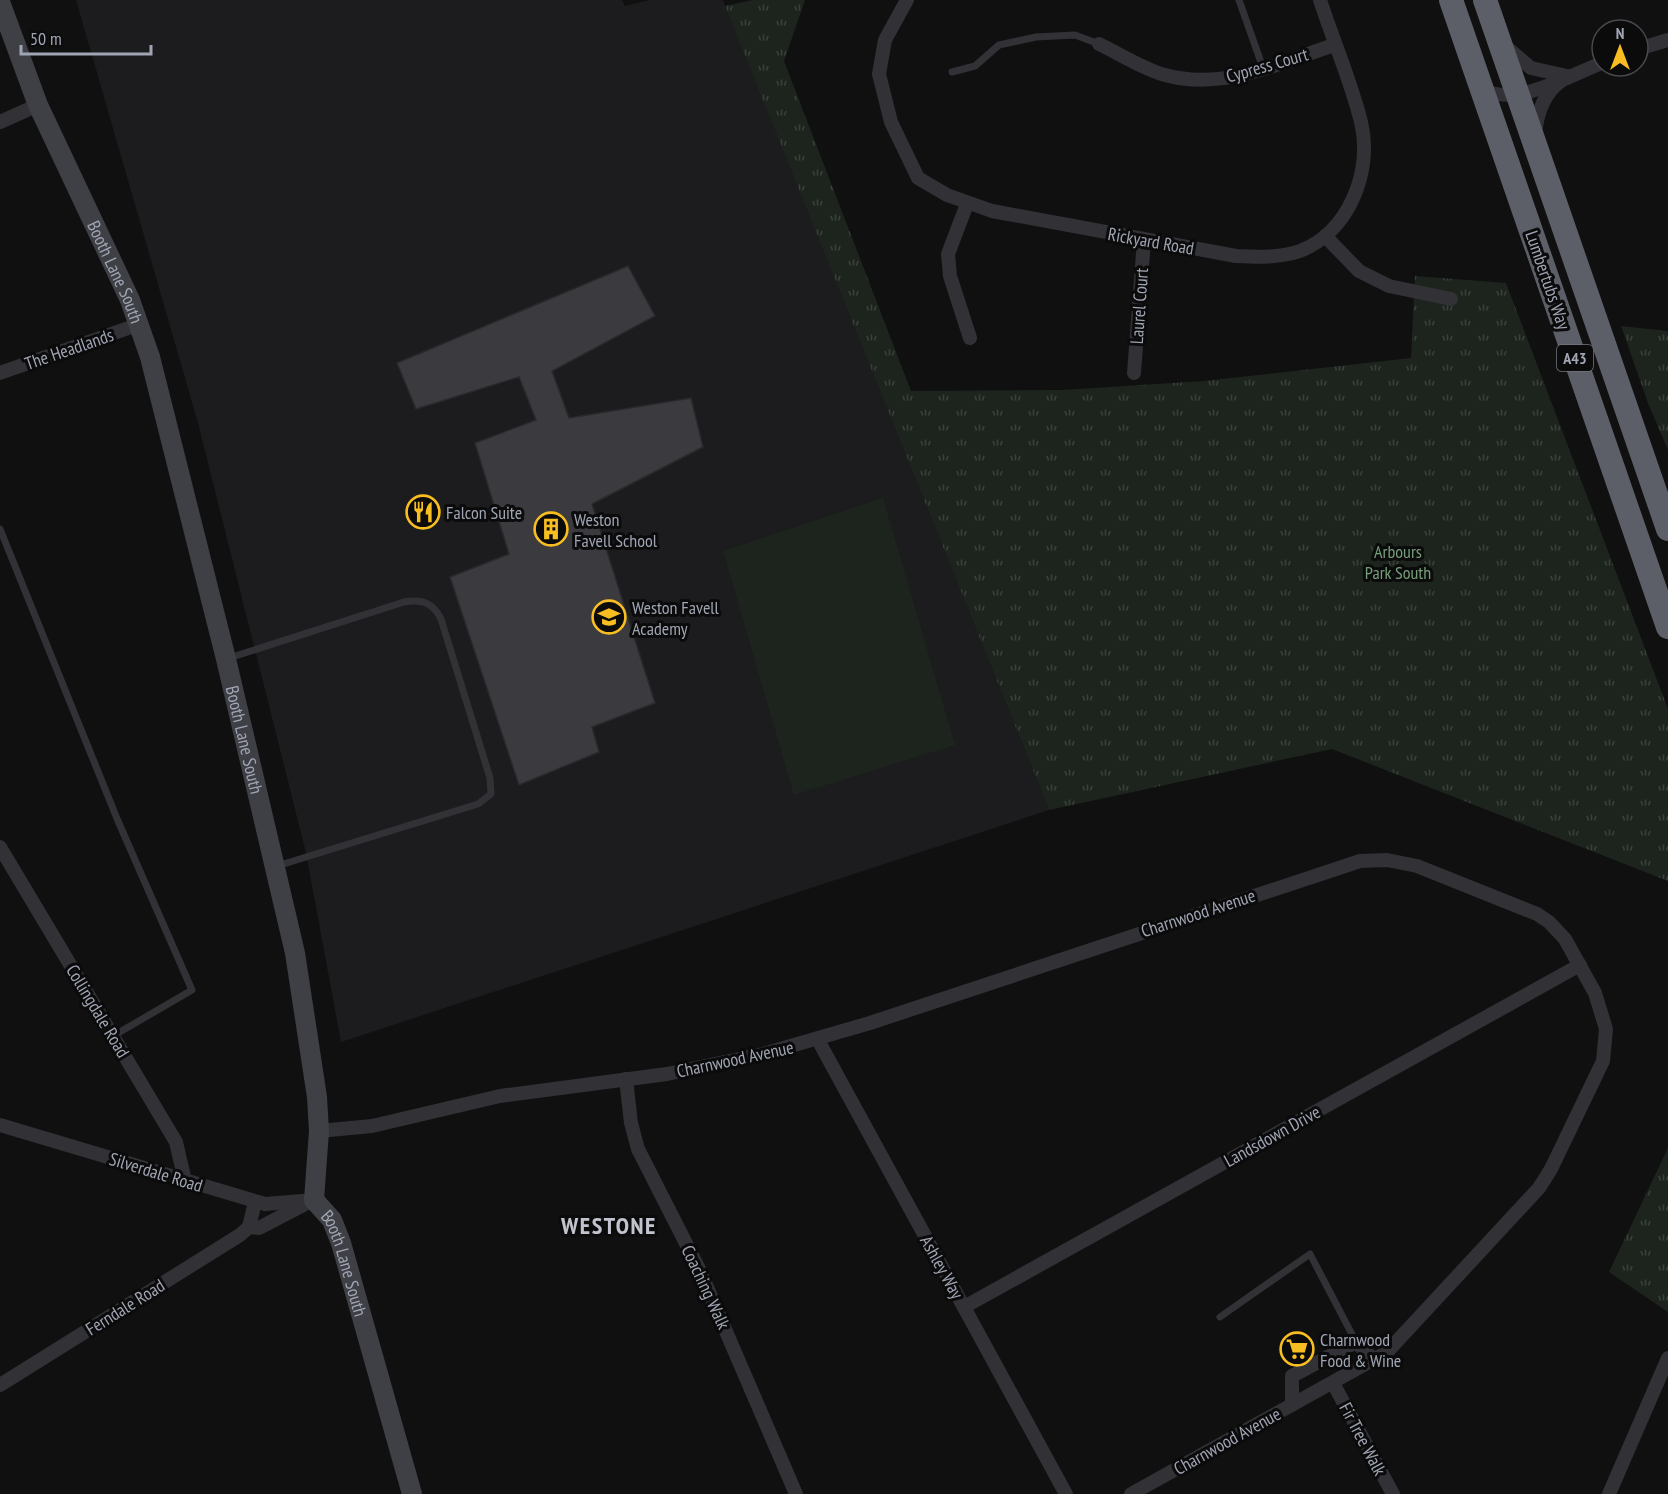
<svg xmlns="http://www.w3.org/2000/svg" width="1668" height="1494" viewBox="0 0 1668 1494" font-family="'PT Sans Narrow',sans-serif">
	<defs>
		<pattern id="park-tufts" width="24" height="20" patternUnits="userSpaceOnUse" patternTransform="scale(1.5)"><rect width="24" height="20" fill="#1c241d"/><path d="M3 7l-1-3M5 7V3M7 7l1-3M15 17l-1-3M17 17v-4M19 17l1-3" fill="none" stroke="#3a413b"/></pattern>
	</defs>
	<rect width="100%" height="100%" fill="#101011"/>
	<path fill="#1c1c1e" d="M76,0H622L625,6L650,0H723L1049,810L341,1042L306,853L198,423Z"/>
	<path fill="#1c241d" d="M883,498L955,745L794,795L723,551Z"/>
	<g fill="url(#park-tufts)">
		<path d="M753,0H805L784,61L911,391L1063,390L1204,381L1411,358L1415,276L1506,283L1668,709V881L1332,749L1049,810L725,6Z"/>
		<path d="M1621,326L1668,331V450L1648,403Z"/>
		<path d="M1668,1148V1312L1609,1272Z"/>
	</g>
	<path fill="#3a3a3f" stroke="#2a2a2d" stroke-width="1.5" d="M628,266L655,316L552,371L569,418L691,398L703,447L592,504L655,703L592,727L599,752L519,785L450,577L509,554L475,443L536,420L519,377L416,409L397,363Z"/>
	<g fill="none" stroke-linecap="round" stroke-linejoin="round">
		<g stroke="#313136" stroke-width="7">
			<path d="M1239,0L1263,68"/>
			<path d="M952,72L975,66L999,45L1036,37L1075,35L1099,44"/>
			<path d="M0,529L118,821L192,990L113,1036"/>
			<path d="M229,658L404,602C421,599 433,602 441,619L490,778L491,794L478,804L277,866"/>
			<path d="M1220,1317L1310,1254L1356,1342"/>
		</g>
		<g stroke="#313136" stroke-width="14">
			<path d="M907,0L885,40L879,74L891,122L918,178L947,195L992,211L1236,256C1257,257 1280,258 1300,251C1349,232 1373,171 1361,122C1351,81 1333,40 1320,0"/>
			<path d="M1099,44C1120,54 1143,69 1165,75C1223,91 1280,63 1334,45"/>
			<path d="M1505,46L1531,68L1567,76"/>
			<path d="M1638,49L1668,40"/>
			<path d="M1482,89C1516,108 1568,76 1602,63"/>
			<path d="M0,122L38,105"/>
			<path d="M1535,134C1537,114 1544,93 1561,81"/>
			<path d="M967,204L948,254L950,276L970,338"/>
			<path d="M1325,236L1359,271L1389,286L1451,299"/>
			<path d="M0,373L137,325"/>
			<path d="M1134,373L1144,240"/>
			<path d="M0,847L176,1142L185,1181"/>
			<path d="M818,1040L1066,1494"/>
			<path d="M626,1079L631,1123L638,1149L700,1271L796,1494"/>
			<path d="M0,1125L265,1204L314,1200"/>
			<path d="M319,1131L372,1126L500,1096L667,1074L763,1054L870,1023L1360,861L1387,860L1417,866L1537,914L1549,922L1565,939L1595,993L1606,1029L1603,1061L1551,1169L1539,1188L1387,1352L1131,1494"/>
			<path d="M249,1227L259,1228L309,1202"/>
			<path d="M964,1307L1580,965"/>
			<path d="M1333,1383L1393,1494"/>
			<path d="M0,1385L240,1235L249,1227L255,1202"/>
			<path d="M1292,1405V1376L1356,1342L1374,1360"/>
			<path d="M1609,1494L1668,1358"/>
		</g>
		<path stroke="#3f4046" stroke-width="20" id="s1" d="M0,2L38,105L130,300L150,357L226,659L295,953L317,1097L319,1131L314,1200L332,1220L341,1243L412,1494"/>
		<g stroke="#5c5f68" stroke-width="24">
			<path d="M1451,0L1668,627"/>
			<path d="M1485,0L1668,529"/>
		</g>
	</g>
	<defs>
		<symbol id="restaurant-ring" viewBox="-11 -11 22 22"><circle r="9.5" fill="#0b0b0c" stroke="#f8be21" stroke-width="1.5"/><path d="M-5-6h1v4h1v-4h1v4h1v-4h1v5L-1.5 .5V6h-2V.5L-5-1ZM5-6V6H3V1.5H1.5Q1.5-4 5-6Z" fill="#f8be21"/></symbol>
		<symbol id="building-ring" viewBox="-11 -11 22 22"><circle r="9.5" fill="#0b0b0c" stroke="#f8be21" stroke-width="1.5"/><path d="M-4-6H4V6H1V3H-1V6H-4ZM-2.5-4.3h1.7v1.8h-1.7ZM.8-4.3h1.7v1.8H.8ZM-2.5-1h1.7V.8h-1.7ZM.8-1h1.7V.8H.8Z" fill="#f8be21"/></symbol>
		<symbol id="school-ring" viewBox="-11 -11 22 22"><circle r="9.5" fill="#0b0b0c" stroke="#f8be21" stroke-width="1.5"/><path d="M0-5L7-2L0 1L-7-2ZM-4 1L0 2.5L4 1V4Q0 6-4 4Z" fill="#f8be21"/></symbol>
		<symbol id="supermarket-ring" viewBox="-11 -11 22 22"><circle r="9.5" fill="#0b0b0c" stroke="#f8be21" stroke-width="1.5"/><path d="M-6-5.5h2.5l.6 2H6L4.5 2H-2.5L-4.4-4H-6ZM-1.5 3.2a1.3 1.3 0 1 0 .1 0ZM3 3.2a1.3 1.3 0 1 0 .1 0Z" fill="#f8be21"/></symbol>
	</defs>
	<g fill-rule="evenodd">
		<use href="#restaurant-ring" x="404" y="493" width="38" height="38"/>
		<use href="#building-ring" x="532" y="510" width="38" height="38"/>
		<use href="#school-ring" x="590" y="598" width="38" height="38"/>
		<use href="#supermarket-ring" x="1278" y="1330" width="38" height="38"/>
	</g>
	<g text-anchor="middle" dominant-baseline="central" stroke-width="6" stroke-linejoin="round" paint-order="stroke">
		<rect fill="#0b0b0c" stroke="#737781" stroke-width="1.5" x="1557" y="345" width="36" height="26" rx="4.5"/>
		<g font-size="16" font-weight="bold" fill="#a0a5b3">
			<text x="1575" y="358">A43</text>
		</g>
		<g font-size="18" fill="#a0a5b3" stroke="#0b0b0c">
			<text transform="translate(1267 65) rotate(-16)">Cypress Court</text>
			<text transform="translate(1151 241) rotate(10)">Rickyard Road</text>
			<text stroke="none"><textPath href="#s1" startOffset="294">Booth Lane South</textPath></text>
			<text transform="translate(1548 280) rotate(71)">Lumbertubs Way</text>
			<text transform="translate(1139 306) rotate(-86)">Laurel Court</text>
			<text transform="translate(69 349) rotate(-19)">The Headlands</text>
			<text stroke="none"><textPath href="#s1" startOffset="780">Booth Lane South</textPath></text>
			<text transform="translate(1198 913) rotate(-18)">Charnwood Avenue</text>
			<text transform="translate(98 1011) rotate(59)">Collingdale Road</text>
			<text transform="translate(735 1059) rotate(-12)">Charnwood Avenue</text>
			<text transform="translate(1272 1136) rotate(-29)">Landsdown Drive</text>
			<text transform="translate(156 1172) rotate(17)">Silverdale Road</text>
			<text stroke="none"><textPath href="#s1" startOffset="1320">Booth Lane South</textPath></text>
			<text transform="translate(942 1267) rotate(61)">Ashley Way</text>
			<text transform="translate(706 1287) rotate(65)">Coaching Walk</text>
			<text transform="translate(125 1307) rotate(-32)">Ferndale Road</text>
			<text transform="translate(1363 1439) rotate(62)">Fir Tree Walk</text>
			<text transform="translate(1227 1441) rotate(-29)">Charnwood Avenue</text>
		</g>
		<g font-size="18" fill="#a0a5b3" stroke="#0b0b0c" text-anchor="start">
			<text x="446" y="512">Falcon Suite</text>
			<text x="574" y="519">Weston<tspan x="574" dy="21">Favell School</tspan></text>
			<text x="632" y="607">Weston Favell<tspan x="632" dy="21">Academy</tspan></text>
			<text x="1320" y="1339">Charnwood<tspan x="1320" dy="21">Food &amp; Wine</tspan></text>
		</g>
		<g font-size="18" fill="#769f7b" stroke="#0b0b0c">
			<text x="1398" y="551">Arbours<tspan x="1398" dy="21">Park South</tspan></text>
		</g>
		<g font-size="24" font-weight="bold" letter-spacing="1.5" fill="#c1c4cf" stroke="#0b0b0c">
			<text x="609" y="1225">WESTONE</text>
		</g>
	</g>
	<g transform="translate(1620 48)"><circle r="28" fill="#0b0b0c" stroke="#47494f" stroke-width="1.5"/>
	<path d="M0-4.5L10 22L0 15L-10 22Z" fill="#f8be21"/>
	<text y="-9" font-size="16" font-weight="bold" text-anchor="middle" fill="#a0a5b3">N</text>
	</g>
	<path d="M21 45v9h130v-9" fill="none" stroke="#a0a5b3" stroke-width="3"/>
	<text x="30" y="45" font-size="18" fill="#a0a5b3" stroke="#0b0b0c" stroke-width="4.5" paint-order="stroke">50 m</text>
</svg>
